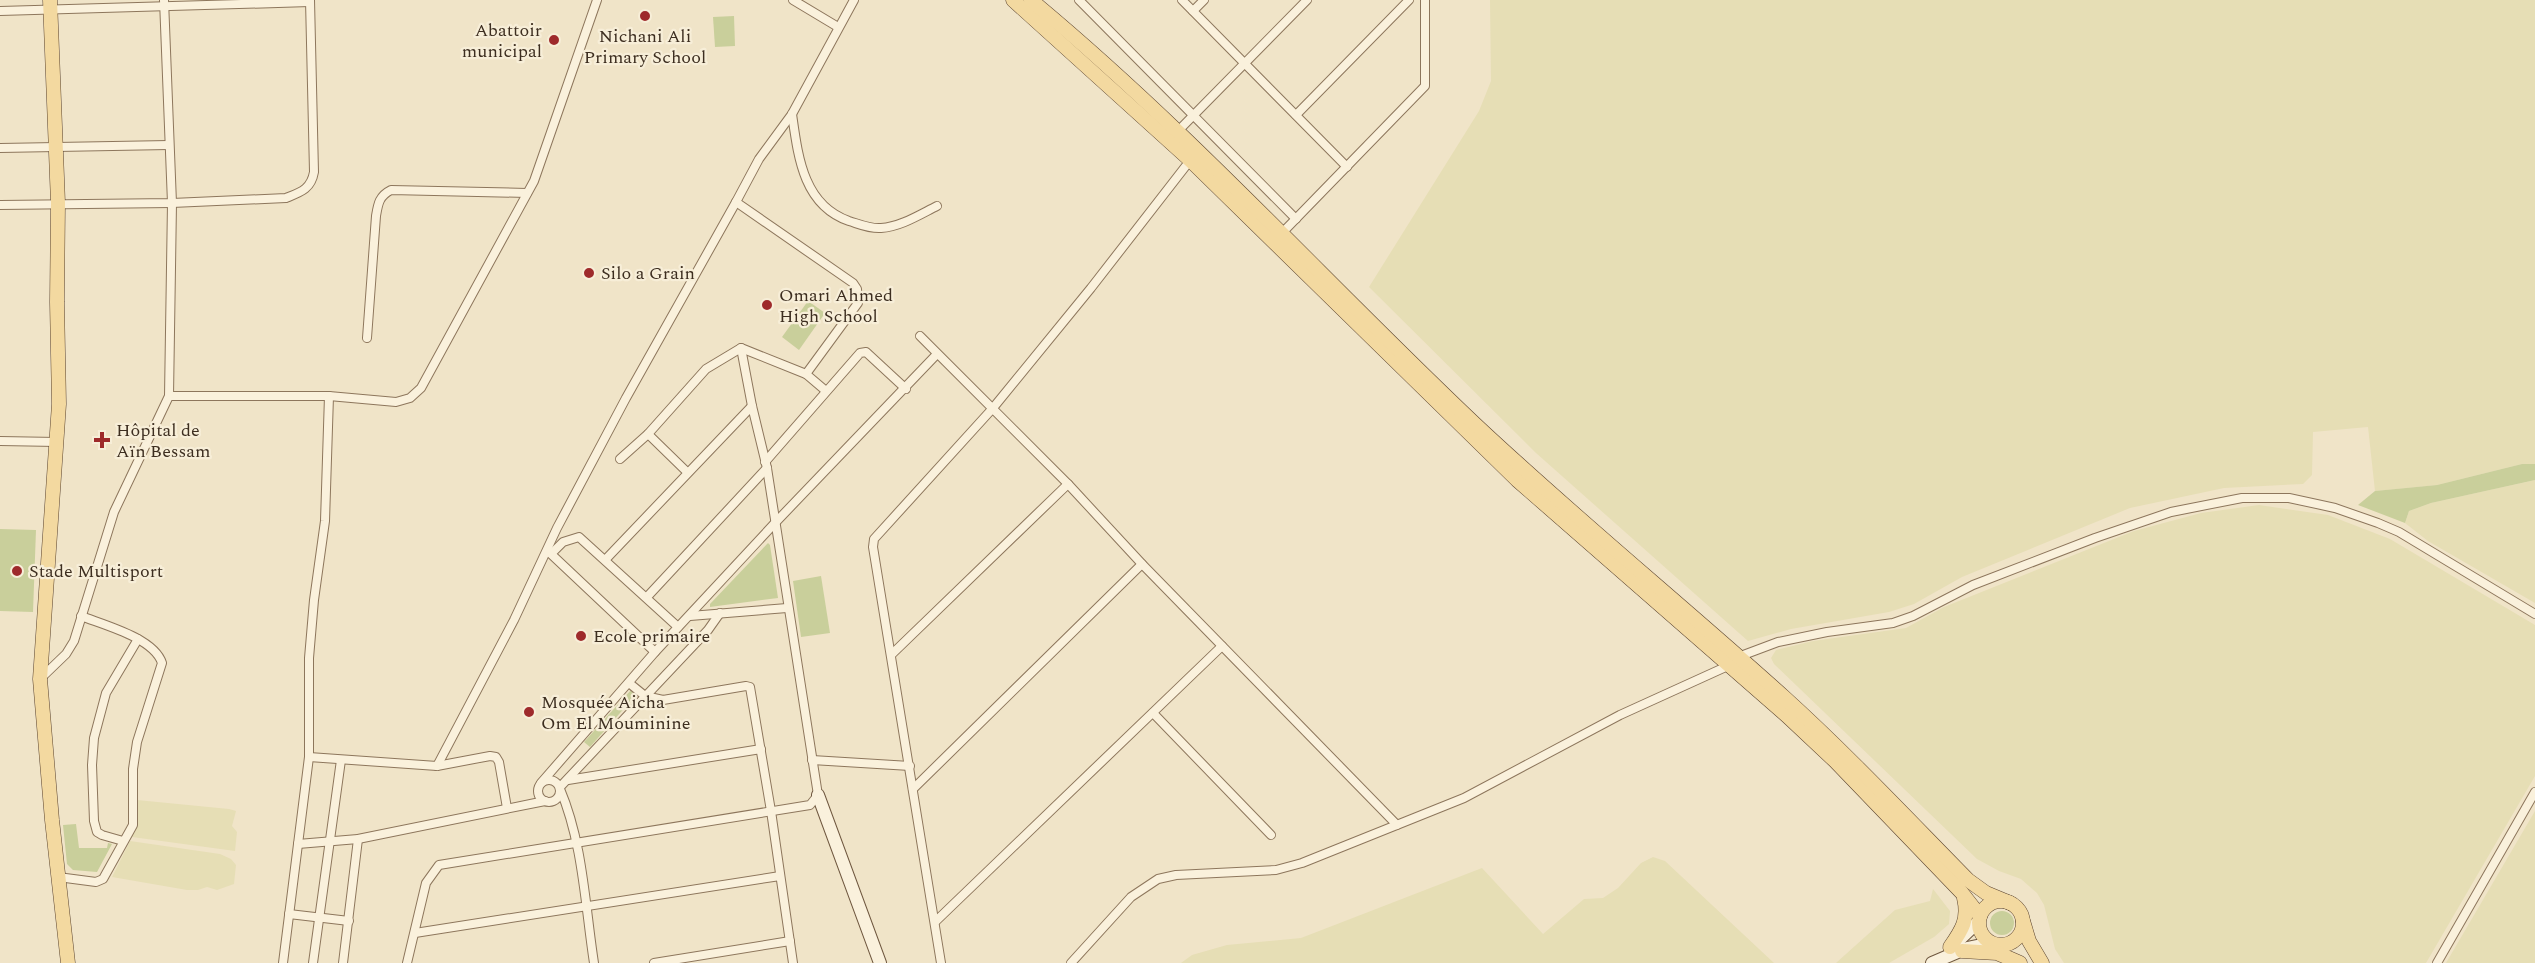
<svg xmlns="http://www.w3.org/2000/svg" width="2535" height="963" viewBox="0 0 2535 963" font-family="Spectral,serif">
	<rect width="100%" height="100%" fill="#f0e4c8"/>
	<g fill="#e6deb5">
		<path d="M1490,0H2535V464H2522L2437,485L2375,491L2368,427L2313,432L2312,475L2303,484L2224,488L2130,508L1962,577L1914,604L1889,612L1791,629L1748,641L1536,453L1369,287L1479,111L1491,81Z"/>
		<path d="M2535,480V603L2428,541L2405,523L2409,511L2431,503Z"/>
		<path d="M2259,505L2328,515L2390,539L2535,625V776L2426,963H2064L2055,949L2044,905L2037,893L2021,879L1999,871L1977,859L1774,664L1771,658L1776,650L1813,641L1906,628L1944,607L2134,531L2201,513Z"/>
		<path d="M137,800L229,809L236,811L232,826L237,832L235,851L132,837Z"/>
		<path d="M2535,811V963H2446Z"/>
		<path d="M130,841L220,854L231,859L236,865L234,884L217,890L207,887L198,890H187L112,877Z"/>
		<path d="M1653,857L1665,861L1774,963H1181L1192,955L1227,945L1301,938L1482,868L1543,934L1584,899L1603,898L1618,888L1641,863Z"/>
		<path d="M1933,889L1950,911L1949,924L1934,937L1889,963H1836L1895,910L1930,901Z"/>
	</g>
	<g fill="#c9cf9b">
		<path d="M734,16L735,46L715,47L713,17Z"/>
		<path d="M808,301L825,313L799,350L782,337Z"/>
		<path d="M2522,464H2535V480L2431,503L2409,511L2405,523L2358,505L2375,491L2437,485Z"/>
		<path d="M0,529L36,530L33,612L0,611Z"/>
		<path d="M768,543L770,545L778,598L710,607V604Z"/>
		<path d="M821,576L830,633L801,637L793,581Z"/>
		<path d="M631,690L635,696L590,747L584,742Z"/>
		<path d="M76,824L79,848H107L108,843L112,844L97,872L73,870L67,864L63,825Z"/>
		<circle cx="2002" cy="923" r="12"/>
	</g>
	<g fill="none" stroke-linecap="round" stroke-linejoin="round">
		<defs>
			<g id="street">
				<path d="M793,0L838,27"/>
				<path d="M1079,0L1296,219"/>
				<path d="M1182,0L1347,167"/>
				<path d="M0,11L310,2"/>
				<path d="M1193,11L1204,0"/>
				<path d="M792,114C798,156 803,205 849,221C859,224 870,229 881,228C900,227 919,215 937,206"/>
				<path d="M1296,115L1409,0"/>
				<path d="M1178,131L1307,0"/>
				<path d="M0,148L169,145"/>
				<path d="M0,205L172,203L286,198C301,192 311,189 314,172L310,0"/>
				<path d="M1282,233L1425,86V0"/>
				<path d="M920,336L1068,484L1142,564L1397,825"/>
				<path d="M367,338L376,216C378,204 379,196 391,190L527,193"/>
				<path d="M806,374L858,303L857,289L853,283L736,202L759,159L792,114L854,0"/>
				<path d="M169,396H329L325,521L314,600L309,658V757L283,963"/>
				<path d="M329,396L396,402L410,398L421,388L534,181L597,0"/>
				<path d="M648,434L687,472"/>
				<path d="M0,441L57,442"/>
				<path d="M620,459L648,434L706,369L741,348L806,374L826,391"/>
				<path d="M765,462L860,353L866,352L906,389"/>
				<path d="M606,559L752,406"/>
				<path d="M647,597L767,468"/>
				<path d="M690,616L787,608"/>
				<path d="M655,652L551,554L563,542L579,537L678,627"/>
				<path d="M892,654L1068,484"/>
				<path d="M40,679L66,654L74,641L114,512L169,396L172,203L164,0"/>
				<path d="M629,683L645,696L663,700L746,686L750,687L771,811L793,963"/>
				<path d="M1153,713L1271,835"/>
				<path d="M309,757L437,766L490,756L496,757L499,762L507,808"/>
				<path d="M812,760L910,766"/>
				<path d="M437,766L514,620L557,528L626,398L736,202"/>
				<circle cx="549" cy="791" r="11"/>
				<path d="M568,780L761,749"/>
				<path d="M541,783L655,652L774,524L937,354"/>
				<path d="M560,787L708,630L720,613"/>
				<path d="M560,789C583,843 585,905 594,963"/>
				<path d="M913,789L1142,564"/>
				<path d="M123,841L102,835L97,832L94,821L92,765L94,738L106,693L138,639"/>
				<path d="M298,844L358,839L545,801"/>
				<path d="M58,877L96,882L103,879L133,825V769L137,742L162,663C154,638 104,625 81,616"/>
				<path d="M289,914L349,921"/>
				<path d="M936,921L1222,646"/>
				<path d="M415,933L780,876"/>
				<path d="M313,963L341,760"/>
				<path d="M343,963L358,839"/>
				<path d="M407,963L426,883L439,865L810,805L818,795L767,468L752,406L741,348"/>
				<path d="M654,963L790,941"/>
				<path d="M941,963L873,547L874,539L993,408L1091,288L1192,158"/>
				<path d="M1071,963L1131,897L1158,879L1176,875L1276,870L1302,863L1464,798L1620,715L1730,665L1738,657L1778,642L1827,632L1893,623L1913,616L1973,585L2095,538L2171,512L2242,498H2289L2335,508L2378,523L2399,532L2535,614"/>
				<path d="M2437,963L2535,792"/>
			</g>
			<g id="secondary">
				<path d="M818,795L880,963"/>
				<path d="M1956,943L1979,921"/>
				<path d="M1932,963L1967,948L1991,943"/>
			</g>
			<g id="primary">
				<path d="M50,0L58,203L57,302L59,404L40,679L52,820L68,963"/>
				<path d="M1013,0L1190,160L1517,480L1786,715L1835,761L1962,893L1980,916"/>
				<path d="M1031,0C1189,131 1326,283 1475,424C1575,518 1682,605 1784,697C1848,755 1907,818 1968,880L1986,893L2010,903"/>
				<circle cx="2001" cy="923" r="22"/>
				<path d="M2023,921L2029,941L2042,963"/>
				<path d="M1950,947C1962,930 1969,919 1964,898"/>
				<path d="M1962,951L1997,953L2020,963"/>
			</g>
		</defs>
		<use href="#street" stroke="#8d765c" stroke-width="10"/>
		<use href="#secondary" stroke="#6f573f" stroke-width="14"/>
		<use href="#primary" stroke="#5b4430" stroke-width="15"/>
		<use href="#street" stroke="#faf1dc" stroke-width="8"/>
		<use href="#secondary" stroke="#faf1dc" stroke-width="12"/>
		<use href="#primary" stroke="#f3d9a0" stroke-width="14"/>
	</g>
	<g fill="#9e2a2b" stroke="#f7eed8" stroke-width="2">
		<circle cx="645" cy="16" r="6"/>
		<circle cx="554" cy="40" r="6"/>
		<circle cx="589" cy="273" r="6"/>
		<circle cx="767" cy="305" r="6"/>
		<path d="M99 431h6v6h6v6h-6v6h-6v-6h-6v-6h6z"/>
		<circle cx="17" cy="571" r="6"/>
		<circle cx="581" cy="636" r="6"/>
		<circle cx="529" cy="712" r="6"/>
	</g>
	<g text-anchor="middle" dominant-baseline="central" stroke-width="4.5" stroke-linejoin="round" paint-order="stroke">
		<g font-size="18" fill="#3d2e20" stroke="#f7eed8" text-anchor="start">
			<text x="542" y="30" text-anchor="end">Abattoir<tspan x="542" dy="21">municipal</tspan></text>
			<text x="645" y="36" text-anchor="middle">Nichani Ali<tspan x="645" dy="21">Primary School</tspan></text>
			<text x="601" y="273">Silo a Grain</text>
			<text x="779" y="295">Omari Ahmed<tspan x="779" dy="21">High School</tspan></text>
			<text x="116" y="430">Hôpital de<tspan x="116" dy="21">Aïn Bessam</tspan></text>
			<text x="29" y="571">Stade Multisport</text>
			<text x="593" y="636">Ecole primaire</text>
			<text x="541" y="702">Mosquée Aicha<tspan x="541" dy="21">Om El Mouminine</tspan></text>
		</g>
	</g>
</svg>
